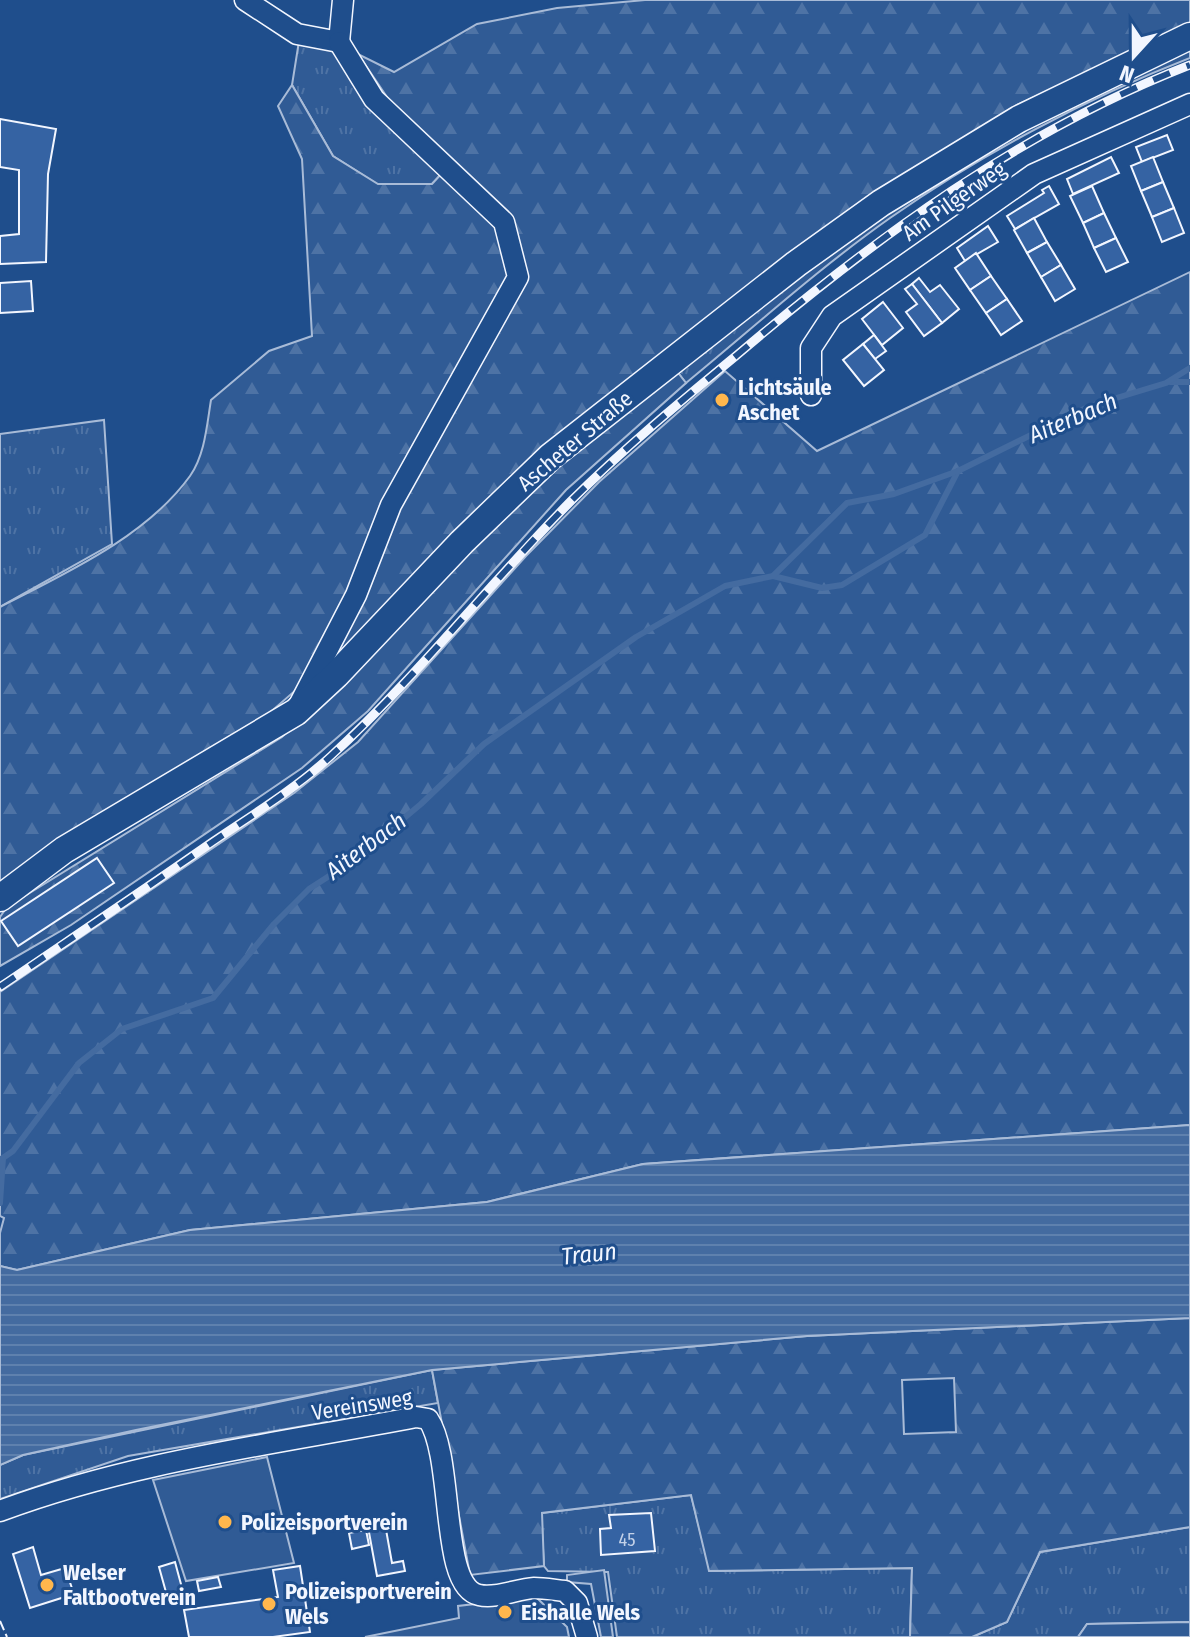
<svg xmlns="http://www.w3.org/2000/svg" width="1190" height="1637" viewBox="0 0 1190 1637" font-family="'Fira Sans Condensed',sans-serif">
	<defs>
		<pattern id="grass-tufts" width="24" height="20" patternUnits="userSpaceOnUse" patternTransform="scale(2)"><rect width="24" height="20" fill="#305b95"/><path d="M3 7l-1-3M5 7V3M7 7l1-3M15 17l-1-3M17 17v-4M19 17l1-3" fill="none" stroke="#4e73a5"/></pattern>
		<pattern id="forest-firs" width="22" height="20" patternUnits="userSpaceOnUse" patternTransform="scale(2)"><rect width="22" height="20" fill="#305b95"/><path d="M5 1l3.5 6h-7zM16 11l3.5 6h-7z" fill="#4e73a5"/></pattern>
		<pattern id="water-rules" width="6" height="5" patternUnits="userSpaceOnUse" patternTransform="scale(2)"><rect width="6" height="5" fill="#446ba0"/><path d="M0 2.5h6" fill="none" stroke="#5f81ae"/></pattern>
	</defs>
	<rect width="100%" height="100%" fill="#1f4e8c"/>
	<g fill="url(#grass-tufts)" stroke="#a8bbd7" stroke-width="2">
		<path d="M299,41L336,50L445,170L432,184H377L333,156L292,85Z"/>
		<path d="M1190,47V58C1087,98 980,155 890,218C819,268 753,328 686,383L676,370L826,253L1023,129Z"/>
		<path d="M104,420L112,544L0,607V434Z"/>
		<path d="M432,1370L438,1403L128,1456L0,1499V1465L23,1455Z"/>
		<path d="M691,1495L710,1571L912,1568L910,1637H617L608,1572L548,1571L544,1566L541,1513Z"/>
		<path d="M1190,1527V1622L1087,1624L1078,1637H972L1007,1622L1040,1552Z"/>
	</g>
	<g fill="url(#forest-firs)" stroke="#a8bbd7" stroke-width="2" fill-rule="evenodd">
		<path d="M645,0H1190V26L1017,105L852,209L252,728L0,884V607C66,573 146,537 190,476C205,455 207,424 211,400L269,351L312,336L302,159L278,106L292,85L333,156L378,184H432L445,170L391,103L358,54L394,72L477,24L557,8Z"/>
		<path d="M1190,272V1125L643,1164L487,1202L190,1230L17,1270L0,1266V1233L4,1218L0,1216V992L294,793L358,742L526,556L599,482L725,371L817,451Z"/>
		<path d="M676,370L686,383L566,490L368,711L302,768L71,925L0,966V917L7,907L282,737L351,672L534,483Z"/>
		<path d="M1190,1318V1527L1040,1552L1007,1622L972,1637H910L912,1568L709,1571L691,1495L542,1513L544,1566L470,1575L432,1370L807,1336ZM954,1378L956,1432L904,1434L902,1380Z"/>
	</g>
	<g fill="#305b95" stroke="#a8bbd7" stroke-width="2">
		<path d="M267,1457L294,1563L186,1581L153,1480Z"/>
		<path d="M604,1570L613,1637H601L591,1584L567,1582V1575Z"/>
		<path d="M536,1597L567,1627L569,1637H365L459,1618L458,1606Z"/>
		<path d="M1190,1622V1637H1078L1087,1624Z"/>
	</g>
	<path fill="url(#water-rules)" stroke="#a8bbd7" stroke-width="2" d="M1190,1125V1318L807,1336L432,1370L136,1430L23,1455L0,1465V1266L17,1270L190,1230L487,1202L643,1164Z"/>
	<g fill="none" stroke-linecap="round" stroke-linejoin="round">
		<g stroke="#446ba0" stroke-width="6">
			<path d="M1170,382H1190"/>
			<path d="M773,576L822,588L842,585L925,535L958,471"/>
			<path d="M0,1160L13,1151L79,1063L122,1029L213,998L274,924L309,889L354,860L421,804L484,744L636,637L725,586L773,576L847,503L894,494L958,471L1090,406L1166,383L1190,368"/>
			<path d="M0,1203L3,1158"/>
		</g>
	</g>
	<g fill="#3563a3" stroke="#f2f6ff" stroke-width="2">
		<path d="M0,119L56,129L48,174L46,262L0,264V236L19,234V170L0,167Z"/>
		<path d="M1167,135L1173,150L1142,162L1136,147Z"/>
		<path d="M1111,157L1119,173L1073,194L1067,179Z"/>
		<path d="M1153,157L1163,182L1141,191L1131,166Z"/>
		<path d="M1163,182L1174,208L1152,217L1141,191Z"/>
		<path d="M1049,186L1059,204L1015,229L1007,216L1044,193L1042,190Z"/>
		<path d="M1092,186L1104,213L1083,223L1070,196Z"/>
		<path d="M1174,208L1184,233L1162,242L1152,217Z"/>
		<path d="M1104,213L1116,238L1094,248L1083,223Z"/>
		<path d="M1034,218L1047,242L1027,253L1014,230Z"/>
		<path d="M988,226L998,242L965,261L957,248Z"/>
		<path d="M1116,238L1128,262L1106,272L1094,248Z"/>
		<path d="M1047,242L1061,265L1041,277L1027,253Z"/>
		<path d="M976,253L991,276L970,290L955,268Z"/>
		<path d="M1061,265L1075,289L1055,301L1041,277Z"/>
		<path d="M991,276L1007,299L986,313L970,290Z"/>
		<path d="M919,278L930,292L940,285L959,309L942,323L912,284Z"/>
		<path d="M31,281L33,311L0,313V283Z"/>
		<path d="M912,284L942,323L924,336L906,312L917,304L905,289Z"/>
		<path d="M1007,299L1022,321L1001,335L986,313Z"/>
		<path d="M883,302L903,328L882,345L862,319Z"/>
		<path d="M874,335L886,351L875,359L863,344Z"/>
		<path d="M863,344L884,370L864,386L843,360Z"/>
		<path d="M97,858L114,883L18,946L1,921Z"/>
		<path d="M651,1513L655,1551L601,1555L600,1529L611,1528L609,1515Z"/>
		<path d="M385,1524L392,1563L403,1561L405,1571L377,1576L368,1527Z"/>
		<path d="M366,1530L369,1545L352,1549L349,1533Z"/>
		<path d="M33,1547L41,1575L65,1568L74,1594L30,1608L13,1554Z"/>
		<path d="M175,1562L185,1599L169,1603L159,1567Z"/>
		<path d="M300,1566L310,1632L273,1637H189L184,1610L278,1597L273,1570Z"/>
		<path d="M218,1577L221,1587L199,1591L197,1581Z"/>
	</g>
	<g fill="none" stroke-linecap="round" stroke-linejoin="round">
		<defs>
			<g id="minor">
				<path d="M245,0L297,34L339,42"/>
				<path d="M339,42L343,0"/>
				<path d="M811,395V348L832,316L1034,174L1190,104"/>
				<path d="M299,705L356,595L391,505L518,277L504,222L374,99L339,42"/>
				<path d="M0,1511C134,1461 276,1444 416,1417L428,1419C455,1458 439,1587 479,1595C496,1599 517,1589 534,1588C544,1588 555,1590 565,1591L577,1603L587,1637"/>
			</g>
			<path id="major" d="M0,898L64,850L296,712L336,675L462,542L550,457L796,264L881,203L1019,119L1190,36"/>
		</defs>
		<use href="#minor" stroke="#f2f6ff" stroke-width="23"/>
		<use href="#major" stroke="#f2f6ff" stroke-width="29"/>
		<use href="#minor" stroke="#1f4e8c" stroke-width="20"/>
		<use href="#major" stroke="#1f4e8c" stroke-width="26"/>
		<defs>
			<path id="rail" d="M0,987C69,940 139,893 208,845C249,817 294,790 331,756C417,677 489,584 571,501C623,449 680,402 737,355C875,238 1020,131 1190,65"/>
		</defs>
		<use href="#rail" stroke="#f2f6ff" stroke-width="9"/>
		<use href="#rail" stroke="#1f4e8c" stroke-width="6" stroke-dasharray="18" stroke-linecap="butt"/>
		<path stroke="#f2f6ff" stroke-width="2" stroke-dasharray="10 4" stroke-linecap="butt" d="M0,1621L7,1637"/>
	</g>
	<g fill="#ffb74d" stroke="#1f4e8c" stroke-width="3">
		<circle cx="722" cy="400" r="8"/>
		<circle cx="225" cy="1522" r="8"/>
		<circle cx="47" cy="1585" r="8"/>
		<circle cx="269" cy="1604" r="8"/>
		<circle cx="505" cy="1612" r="8"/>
	</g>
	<g text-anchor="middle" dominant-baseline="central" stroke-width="6" stroke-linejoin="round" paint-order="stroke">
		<g font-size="18" fill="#c3d1e8">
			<text x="627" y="1540">45</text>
		</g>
		<g font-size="22" fill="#f2f6ff" stroke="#1f4e8c">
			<text transform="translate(954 201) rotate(-35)">Am Pilgerweg</text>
			<text transform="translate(575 441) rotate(-40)">Ascheter Straße</text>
			<text transform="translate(362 1405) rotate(-9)">Vereinsweg</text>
		</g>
		<g font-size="22" font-weight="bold" fill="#f2f6ff" stroke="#1f4e8c" text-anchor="start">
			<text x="738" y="387">Lichtsäule<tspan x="738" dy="25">Aschet</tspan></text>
			<text x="241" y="1522">Polizeisportverein</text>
			<text x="63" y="1572">Welser<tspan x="63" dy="25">Faltbootverein</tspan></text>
			<text x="285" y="1591">Polizeisportverein<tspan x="285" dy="25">Wels</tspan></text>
			<text x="521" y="1612">Eishalle Wels</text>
		</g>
		<g font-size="24" font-style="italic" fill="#f2f6ff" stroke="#1f4e8c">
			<text transform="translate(1073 418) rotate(-23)">Aiterbach</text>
			<text transform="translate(366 846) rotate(-37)">Aiterbach</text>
			<text transform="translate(589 1254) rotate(-6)">Traun</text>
		</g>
	</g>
	<g transform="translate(1134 56) rotate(201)" stroke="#1f4e8c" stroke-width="6" paint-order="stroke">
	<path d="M0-6L14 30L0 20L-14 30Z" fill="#f2f6ff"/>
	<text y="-12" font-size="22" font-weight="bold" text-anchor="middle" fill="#f2f6ff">N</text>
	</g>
</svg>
